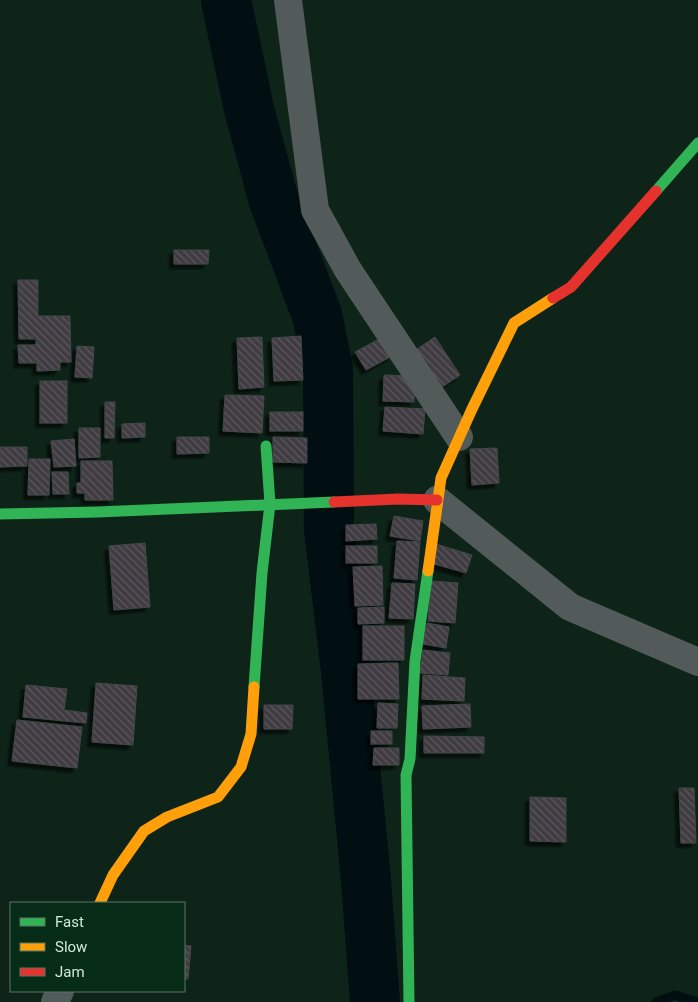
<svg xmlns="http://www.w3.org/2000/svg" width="698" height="1002" viewBox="0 0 698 1002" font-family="Roboto,sans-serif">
	<defs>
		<pattern id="building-back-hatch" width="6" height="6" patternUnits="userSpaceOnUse" patternTransform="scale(1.25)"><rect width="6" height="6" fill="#413c43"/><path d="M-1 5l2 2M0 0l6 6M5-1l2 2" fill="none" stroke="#5c585e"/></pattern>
		<filter id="shadow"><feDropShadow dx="-4.5" dy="4.5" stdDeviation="1" flood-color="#0009"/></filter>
	</defs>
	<rect width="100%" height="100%" fill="#0e2419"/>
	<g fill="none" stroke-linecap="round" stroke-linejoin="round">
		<path stroke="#010e12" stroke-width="9" d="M656,1002L675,995L698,1002"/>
		<path stroke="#010e12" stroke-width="50" d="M226,0L249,109L274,201L317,315L328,368L329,530L346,671L366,880L375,1002"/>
	</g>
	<g fill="url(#building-back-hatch)" stroke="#434747" filter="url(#shadow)">
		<path d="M174,250H209L208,264H174Z"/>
		<path d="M18,280H38V316H70L71,362H60V370L37,371V363H19L18,345H36V339H19Z"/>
		<path d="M301,336L303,380L274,381L272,338Z"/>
		<path d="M262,337L264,387L239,389L237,338Z"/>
		<path d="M435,337L460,375L439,389L414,351Z"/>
		<path d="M381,338L392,356L366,370L355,352Z"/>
		<path d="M77,346L94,347L92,378L75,377Z"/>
		<path d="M384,375L415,376L414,402L383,401Z"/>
		<rect x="40" y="381" width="27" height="42"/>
		<path d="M225,395L264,396L262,433L223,431Z"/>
		<path d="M105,402H115L114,438H105Z"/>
		<path d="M385,407L425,409L423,434L383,431Z"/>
		<rect x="270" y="412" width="33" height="19"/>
		<path d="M145,423V437L122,438V424Z"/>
		<path d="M79,428H100V457L79,458Z"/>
		<path d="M177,437H209V453L177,454Z"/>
		<path d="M273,437L307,438V463L273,462Z"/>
		<path d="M74,439L76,466L54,467L51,441Z"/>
		<path d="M0,447H27V466L0,467Z"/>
		<path d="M497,448L499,483L472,485L470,449Z"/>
		<path d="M29,459H50L49,495H28Z"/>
		<path d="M81,461H112L113,500H85V493H77V483H81Z"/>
		<path d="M52,472H68L69,494H53Z"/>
		<path d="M394,516L423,521L420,541L390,536Z"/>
		<path d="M376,524L377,539L346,541V525Z"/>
		<path d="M397,541L420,542L417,580L394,578Z"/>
		<path d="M145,543L150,607L114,610L109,546Z"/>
		<path d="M436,544L472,555L466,573L431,563Z"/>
		<rect x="346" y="546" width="31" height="17"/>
		<path d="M382,566L383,605L355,606L353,567Z"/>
		<path d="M431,581L458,583L455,623L428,621Z"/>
		<path d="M392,583L415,584L413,619L389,618Z"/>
		<path d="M384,607V623L358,624V608Z"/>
		<path d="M427,623L449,627L446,648L423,644Z"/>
		<rect x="363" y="626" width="41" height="34"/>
		<path d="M423,650L450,653L448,675L420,673Z"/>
		<path d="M398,663L399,699H358V664Z"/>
		<path d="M423,675L465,678L464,701L422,699Z"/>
		<path d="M96,683L137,686L133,745L92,742Z"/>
		<path d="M26,685L67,689L64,710L87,713L86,723L23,717Z"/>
		<path d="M378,703L398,704L397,728H377Z"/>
		<path d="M470,704L471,727L423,729L422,706Z"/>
		<path d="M264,705H293L292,729H264Z"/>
		<path d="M17,720L82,727L77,768L12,761Z"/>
		<rect x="371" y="731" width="21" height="13"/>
		<path d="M424,736L484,737V753H424Z"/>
		<path d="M374,748H399V765H373Z"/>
		<path d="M679,788H694L696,843H681Z"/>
		<path d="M530,797L566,798V842L530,841Z"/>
		<path d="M184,945L191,946L188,979H184Z"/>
	</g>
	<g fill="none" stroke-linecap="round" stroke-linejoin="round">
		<g stroke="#525a5a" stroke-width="28">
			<path d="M288,0L315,210L348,270L459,437"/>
			<path d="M437,500L570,607L698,662"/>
			<path d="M55,1002L60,991"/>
		</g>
		<g stroke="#30b455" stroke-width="11">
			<path d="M656,191L698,143"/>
			<path d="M0,514L98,512L334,502"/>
			<path d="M254,687L262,573L270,504L266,446"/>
			<path d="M409,1002L406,775L410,759L415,661L428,571"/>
		</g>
		<g stroke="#ff9f0a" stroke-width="11">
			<path d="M428,571L441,478L472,409L514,323L553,298"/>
			<path d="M100,903L113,875L144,831L167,817L218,797L241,767L251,734L254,687"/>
		</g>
		<g stroke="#e5322d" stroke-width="11">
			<path d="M553,298L571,287L656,191"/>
			<path d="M334,502L398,499L437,500"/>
		</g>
	</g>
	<rect x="10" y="902" width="175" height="90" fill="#062c18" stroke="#587765"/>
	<rect x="20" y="918" width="25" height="8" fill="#30b455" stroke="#587765"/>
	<text x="55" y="927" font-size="15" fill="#d2e7d9">Fast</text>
	<rect x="20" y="943" width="25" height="8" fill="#ff9f0a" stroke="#587765"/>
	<text x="55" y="952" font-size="15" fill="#d2e7d9">Slow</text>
	<rect x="20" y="968" width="25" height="8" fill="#e5322d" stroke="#587765"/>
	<text x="55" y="977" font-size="15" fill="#d2e7d9">Jam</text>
</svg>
